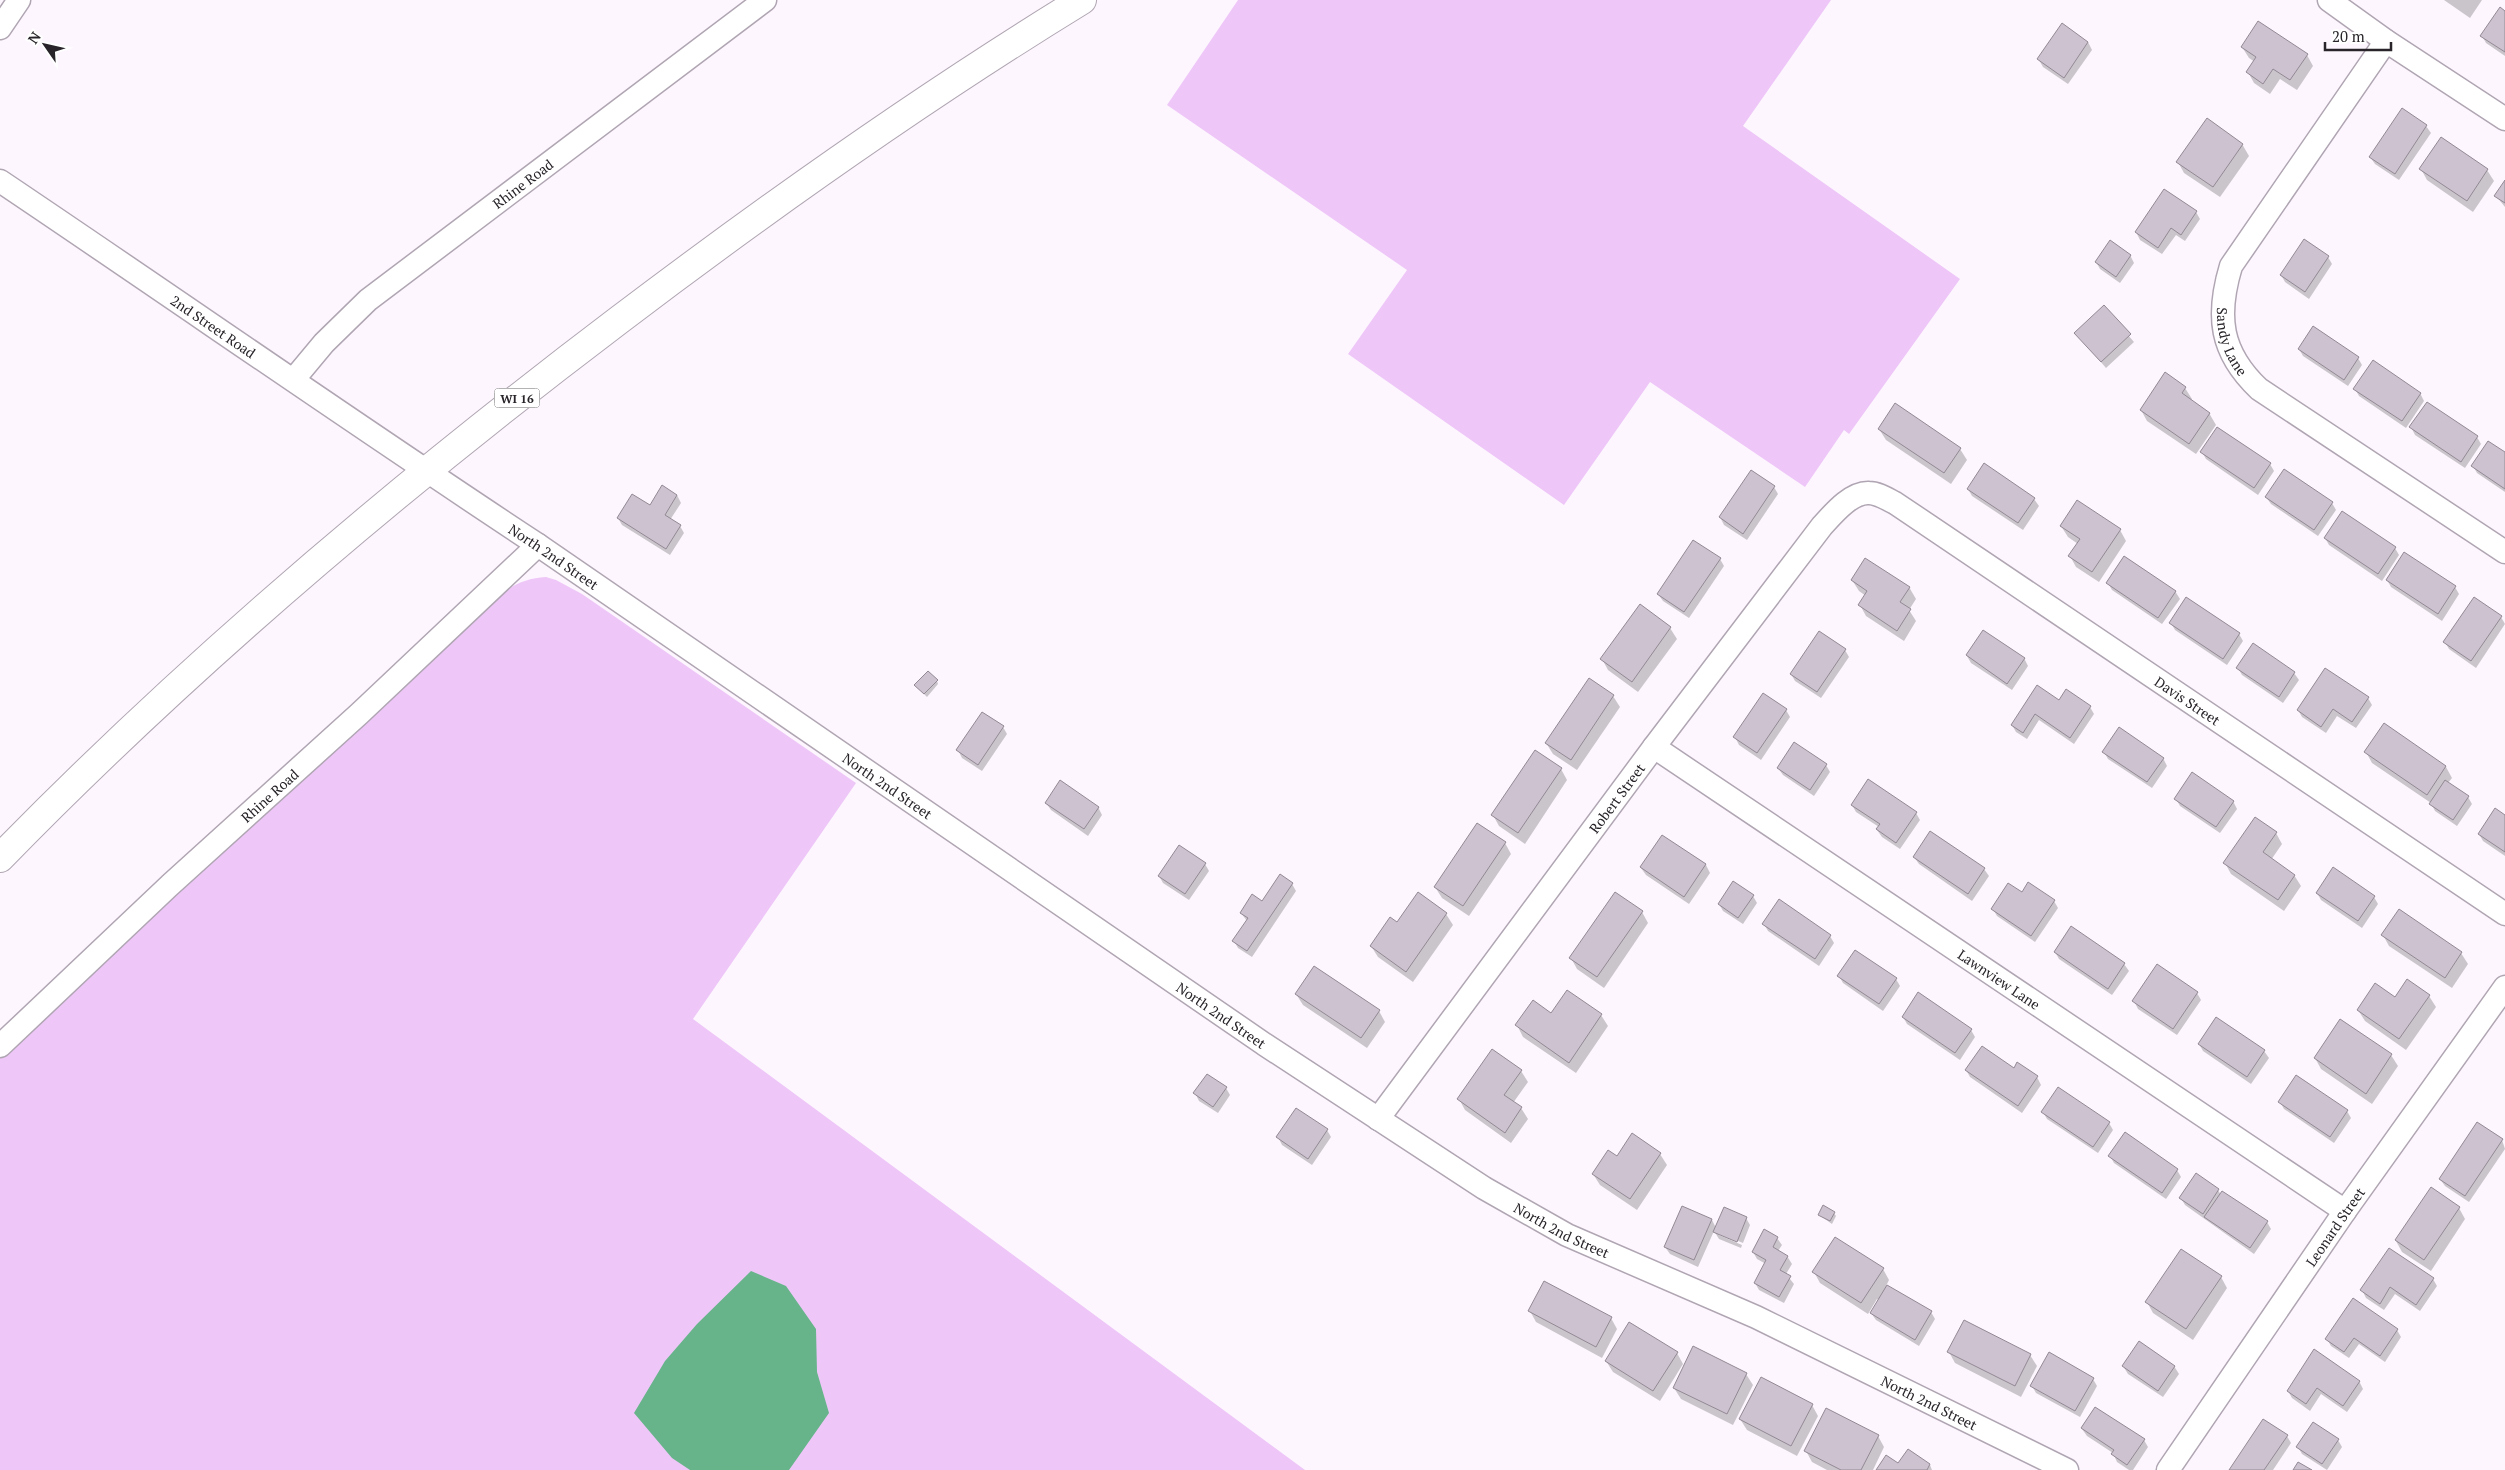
<svg xmlns="http://www.w3.org/2000/svg" width="2505" height="1470" viewBox="0 0 2505 1470" font-family="'PT Serif',serif">
	<rect width="100%" height="100%" fill="#fdf6fe"/>
	<g fill="#eec7f8">
		<path d="M1238,0H1831L1743,126L1960,279L1849,434L1844,430L1805,487L1650,382L1564,505L1348,354L1407,270L1167,105Z"/>
		<path d="M546,577L556,580L582,594L856,783L693,1019L1305,1470H0V1057L71,985L487,603C507,589 522,578 546,577Z"/>
	</g>
	<path fill="#67b48b" d="M751,1271L786,1286L816,1329L817,1372L829,1413L789,1470H690L672,1458L634,1413L665,1361L697,1324Z"/>
	<g fill="#0003">
		<path d="M2444,0H2482L2470,18Z"/>
		<path d="M2505,12V56L2486,43L2482,36Z"/>
		<path d="M2088,42L2092,50L2068,84L2043,67L2039,60Z"/>
		<path d="M2242,47L2307,55L2313,66L2297,90L2280,79L2270,94L2254,83L2248,72L2255,62L2249,58Z"/>
		<path d="M2402,110L2426,126L2431,133L2399,180L2375,164L2370,157Z"/>
		<path d="M2242,144L2249,156L2220,197L2184,173L2178,162Z"/>
		<path d="M2421,169L2487,170L2494,181L2473,212L2427,180Z"/>
		<path d="M2505,183V207L2496,196Z"/>
		<path d="M2196,212L2200,219L2185,241L2176,235L2162,254L2140,240L2136,232Z"/>
		<path d="M2130,255L2134,263L2120,283L2100,269L2096,262Z"/>
		<path d="M2328,257L2332,264L2309,299L2285,282L2281,275Z"/>
		<path d="M2104,307L2134,342L2106,368L2076,333Z"/>
		<path d="M2299,349L2358,358L2362,365L2348,386L2303,356Z"/>
		<path d="M2185,388L2192,399L2190,401L2209,413L2216,425L2196,454L2147,421L2141,410Z"/>
		<path d="M2355,389L2420,393L2424,401L2406,428L2359,396Z"/>
		<path d="M2411,427L2477,437L2481,444L2465,468L2415,435Z"/>
		<path d="M1879,429L1960,449L1967,460L1951,484L1886,440Z"/>
		<path d="M2202,452L2270,464L2274,471L2258,495L2206,459Z"/>
		<path d="M2505,454V492L2477,473L2473,466Z"/>
		<path d="M1984,465L2034,499L2039,506L2023,530L1972,496L1968,489Z"/>
		<path d="M1774,487L1778,494L1747,540L1724,525L1720,517Z"/>
		<path d="M677,495L681,503L670,520L680,526L684,533L670,555L622,525L618,518Z"/>
		<path d="M2266,497L2332,503L2336,510L2318,536L2271,504Z"/>
		<path d="M2078,502L2120,530L2126,541L2099,582L2076,567L2070,556L2078,544L2068,537L2061,526Z"/>
		<path d="M2325,538L2395,548L2399,555L2382,581L2329,545Z"/>
		<path d="M1720,559L1724,566L1689,618L1663,601L1658,594Z"/>
		<path d="M1852,580L1909,587L1916,599L1909,610L1916,621L1904,641L1866,616L1860,605L1866,596L1859,591Z"/>
		<path d="M2387,580L2455,587L2459,594L2442,621L2391,587Z"/>
		<path d="M2108,583L2175,591L2180,599L2162,624L2112,590Z"/>
		<path d="M1640,606L1670,628L1677,639L1638,692L1608,670L1602,659Z"/>
		<path d="M2501,617L2505,624L2476,668L2449,649L2445,642Z"/>
		<path d="M2171,623L2239,634L2243,641L2227,665L2175,630Z"/>
		<path d="M1845,650L1849,657L1821,698L1795,681L1791,674Z"/>
		<path d="M1967,656L2024,658L2028,666L2012,690L1971,663Z"/>
		<path d="M2238,668L2294,673L2299,680L2283,703L2242,675Z"/>
		<path d="M937,681L938,684L927,697L918,688Z"/>
		<path d="M1613,696L1620,707L1577,770L1553,754L1546,743Z"/>
		<path d="M2368,698L2372,705L2356,728L2337,716L2326,733L2302,717L2298,710Z"/>
		<path d="M2059,702L2090,707L2094,714L2074,744L2039,720L2027,739L2016,732L2012,725Z"/>
		<path d="M1786,710L1790,717L1761,760L1739,745L1735,737Z"/>
		<path d="M2384,725L2446,767L2452,778L2448,783L2468,797L2472,804L2457,826L2435,811L2431,803L2372,763L2366,752Z"/>
		<path d="M1003,727L1007,734L982,771L962,758L958,750Z"/>
		<path d="M2104,752L2163,758L2167,766L2152,788L2108,759Z"/>
		<path d="M1826,765L1830,772L1814,796L1783,775L1778,768Z"/>
		<path d="M1561,769L1567,780L1525,844L1499,826L1493,815Z"/>
		<path d="M2176,799L2233,801L2237,809L2220,833L2180,806Z"/>
		<path d="M1046,803L1098,807L1102,815L1088,836L1051,810Z"/>
		<path d="M1852,805L1916,813L1920,820L1900,849L1882,837L1877,830L1879,827L1856,812Z"/>
		<path d="M2505,816V856L2483,841L2479,834Z"/>
		<path d="M1931,833L1984,869L1989,876L1972,901L1919,864L1914,857Z"/>
		<path d="M2276,833L2282,844L2271,860L2294,875L2301,886L2284,911L2231,874L2225,863Z"/>
		<path d="M1662,836L1706,865L1710,873L1689,904L1646,875L1641,868Z"/>
		<path d="M1505,843L1511,854L1469,916L1442,898L1435,887Z"/>
		<path d="M1205,864L1209,871L1189,900L1163,883L1159,876Z"/>
		<path d="M1292,884L1296,891L1252,957L1238,948L1234,941L1247,921L1241,913Z"/>
		<path d="M2317,893L2374,897L2378,904L2362,928L2321,900Z"/>
		<path d="M2022,894L2054,901L2058,908L2035,942L1997,916L1993,909Z"/>
		<path d="M1753,896L1757,903L1743,924L1723,911L1719,904Z"/>
		<path d="M2399,911L2461,953L2468,964L2452,988L2389,946L2383,935Z"/>
		<path d="M1642,912L1648,923L1604,988L1577,969L1571,958Z"/>
		<path d="M1446,914L1453,925L1413,982L1378,957L1371,946L1397,924Z"/>
		<path d="M1764,924L1830,936L1834,943L1819,966L1768,931Z"/>
		<path d="M2055,952L2124,964L2129,971L2112,995L2059,959Z"/>
		<path d="M1839,976L1896,979L1900,986L1883,1011L1843,983Z"/>
		<path d="M1567,991L1601,1015L1608,1026L1576,1073L1523,1037L1517,1025L1552,1015Z"/>
		<path d="M2197,993L2201,1000L2177,1035L2138,1009L2134,1001Z"/>
		<path d="M1296,994L1379,1011L1385,1022L1367,1048L1303,1005Z"/>
		<path d="M2429,996L2436,1007L2406,1050L2365,1021L2358,1010L2395,998Z"/>
		<path d="M1903,1017L1971,1030L1975,1037L1960,1060L1907,1024Z"/>
		<path d="M2216,1019L2264,1051L2269,1058L2251,1084L2203,1051L2199,1044Z"/>
		<path d="M2341,1021L2391,1055L2398,1066L2372,1104L2321,1069L2315,1058Z"/>
		<path d="M1493,1051L1521,1071L1528,1082L1513,1103L1521,1108L1528,1119L1511,1143L1465,1110L1459,1099Z"/>
		<path d="M2018,1064L2037,1077L2041,1085L2022,1113L1970,1077L1966,1070L2014,1069Z"/>
		<path d="M1226,1088L1230,1095L1218,1113L1199,1101L1195,1093Z"/>
		<path d="M2280,1102L2347,1111L2351,1118L2334,1143L2284,1109Z"/>
		<path d="M2043,1112L2109,1123L2113,1130L2098,1153L2047,1119Z"/>
		<path d="M1327,1130L1331,1137L1312,1165L1282,1145L1278,1137Z"/>
		<path d="M2502,1140L2505,1149L2469,1202L2445,1186L2440,1179Z"/>
		<path d="M1660,1154L1667,1165L1637,1210L1600,1185L1593,1174L1617,1157Z"/>
		<path d="M2110,1156L2177,1170L2181,1177L2166,1199L2114,1163Z"/>
		<path d="M2218,1190L2221,1195L2267,1222L2271,1229L2254,1254L2185,1205L2181,1198Z"/>
		<path d="M2459,1208L2465,1219L2431,1271L2402,1252L2396,1241Z"/>
		<path d="M1834,1213L1836,1216L1832,1224L1819,1215Z"/>
		<path d="M1746,1218L1750,1225L1743,1243L1719,1233V1235L1742,1245L1741,1248L1719,1239L1714,1231L1698,1267L1670,1254L1665,1247L1712,1220L1716,1228Z"/>
		<path d="M1777,1238L1782,1245L1778,1251L1787,1256L1792,1264L1786,1274L1794,1284L1784,1303L1759,1290L1755,1283L1766,1264L1757,1259L1753,1252Z"/>
		<path d="M1883,1269L1889,1280L1886,1286L1931,1312L1935,1319L1919,1346L1876,1320L1871,1313L1879,1300L1877,1299L1868,1314L1820,1283L1814,1272Z"/>
		<path d="M2221,1277L2227,1288L2193,1340L2153,1313L2147,1302Z"/>
		<path d="M2433,1279L2437,1286L2420,1311L2395,1294L2384,1310L2366,1298L2362,1290Z"/>
		<path d="M2354,1300L2397,1330L2401,1337L2385,1362L2359,1344L2349,1358L2331,1346L2327,1339Z"/>
		<path d="M1530,1311L1611,1318L1617,1329L1602,1358L1536,1322Z"/>
		<path d="M1949,1352L2030,1355L2037,1366L2021,1397L1955,1363Z"/>
		<path d="M1677,1353L1683,1364L1660,1401L1613,1372L1606,1361Z"/>
		<path d="M2123,1366H2174L2179,1374L2163,1397L2128,1374Z"/>
		<path d="M1746,1374L1753,1385L1733,1425L1681,1399L1674,1388Z"/>
		<path d="M2093,1379L2097,1386L2080,1417L2036,1393L2032,1386Z"/>
		<path d="M2359,1381L2363,1389L2347,1412L2321,1394L2310,1411L2292,1398L2288,1391Z"/>
		<path d="M1812,1405L1818,1416L1797,1456L1747,1430L1740,1419Z"/>
		<path d="M2082,1429L2144,1440L2148,1447L2133,1470H2129L2117,1462L2113,1453L2087,1436Z"/>
		<path d="M1878,1436L1884,1447L1873,1470H1827L1812,1462L1806,1451Z"/>
		<path d="M2287,1436L2291,1443L2273,1470H2231Z"/>
		<path d="M2338,1440L2342,1447L2327,1470L2302,1454L2298,1447Z"/>
		<path d="M1908,1451L1930,1465L1932,1470H1877L1898,1465Z"/>
	</g>
	<g fill="#cdc3d0" stroke="#928995">
		<path d="M2500,7L2505,11V52L2480,36Z"/>
		<path d="M2258,21L2308,54L2290,80L2273,69L2263,84L2246,72L2256,57L2241,47Z"/>
		<path d="M2062,23L2088,42L2064,78L2037,59Z"/>
		<path d="M2402,108L2427,125L2395,174L2369,157Z"/>
		<path d="M2207,118L2243,144L2213,187L2176,162Z"/>
		<path d="M2441,137L2488,169L2467,201L2419,169Z"/>
		<path d="M2505,180V203L2494,196Z"/>
		<path d="M2164,189L2197,211L2181,235L2171,228L2158,248L2135,232Z"/>
		<path d="M2304,239L2329,256L2305,292L2280,275Z"/>
		<path d="M2110,240L2131,255L2116,277L2095,262Z"/>
		<path d="M2104,305L2131,334L2101,362L2074,333Z"/>
		<path d="M2313,326L2359,357L2344,380L2298,349Z"/>
		<path d="M2373,360L2421,393L2402,421L2353,389Z"/>
		<path d="M2165,372L2186,387L2182,393L2210,413L2189,444L2140,410Z"/>
		<path d="M2427,402L2478,436L2461,462L2409,427Z"/>
		<path d="M1895,403L1961,448L1944,473L1878,429Z"/>
		<path d="M2217,427L2271,463L2254,488L2200,452Z"/>
		<path d="M2488,441L2505,452V489L2471,466Z"/>
		<path d="M1984,463L2035,498L2018,523L1967,489Z"/>
		<path d="M2284,469L2333,502L2314,530L2265,497Z"/>
		<path d="M1751,470L1775,486L1743,534L1719,517Z"/>
		<path d="M662,485L677,495L665,515L681,525L666,549L617,518L632,494L650,505Z"/>
		<path d="M2077,500L2121,529L2092,572L2068,556L2080,539L2060,526Z"/>
		<path d="M2342,511L2396,547L2378,574L2324,538Z"/>
		<path d="M1693,540L1721,558L1684,612L1657,594Z"/>
		<path d="M2404,552L2456,586L2438,614L2386,580Z"/>
		<path d="M2124,556L2176,591L2158,618L2106,583Z"/>
		<path d="M1865,558L1910,587L1900,602L1911,609L1897,631L1858,605L1867,591L1851,580Z"/>
		<path d="M2186,597L2240,633L2223,659L2169,623Z"/>
		<path d="M2474,597L2502,616L2471,661L2443,642Z"/>
		<path d="M1640,604L1671,627L1632,682L1600,659Z"/>
		<path d="M1983,630L2025,658L2007,684L1966,655Z"/>
		<path d="M1819,631L1846,649L1817,692L1790,674Z"/>
		<path d="M2253,643L2295,672L2279,697L2236,668Z"/>
		<path d="M2325,668L2369,697L2352,722L2333,709L2321,727L2297,710Z"/>
		<path d="M928,671L938,680L924,694L914,685Z"/>
		<path d="M1589,678L1614,695L1571,760L1545,743Z"/>
		<path d="M2037,685L2059,700L2066,689L2091,706L2070,738L2035,714L2023,733L2011,725Z"/>
		<path d="M1763,693L1787,709L1757,753L1733,737Z"/>
		<path d="M982,712L1004,726L978,765L956,750Z"/>
		<path d="M2384,723L2446,766L2427,795L2364,752Z"/>
		<path d="M2119,727L2164,758L2147,782L2102,752Z"/>
		<path d="M1794,742L1827,764L1810,790L1777,768Z"/>
		<path d="M1535,750L1562,768L1518,833L1491,815Z"/>
		<path d="M2192,772L2234,801L2216,827L2174,799Z"/>
		<path d="M1868,779L1917,812L1896,843L1876,829L1880,824L1851,805Z"/>
		<path d="M1060,780L1099,807L1084,829L1045,803Z"/>
		<path d="M2445,780L2469,796L2453,820L2429,804Z"/>
		<path d="M2495,808L2505,815V852L2478,834Z"/>
		<path d="M2255,817L2277,832L2263,852L2295,875L2278,900L2223,863Z"/>
		<path d="M1477,823L1506,842L1463,906L1434,887Z"/>
		<path d="M1930,831L1985,868L1968,894L1913,857Z"/>
		<path d="M1662,835L1706,864L1684,897L1640,867Z"/>
		<path d="M1179,845L1206,863L1185,894L1158,876Z"/>
		<path d="M2333,867L2375,896L2358,921L2316,893Z"/>
		<path d="M1280,874L1293,883L1247,951L1232,941L1248,918L1240,913L1252,894L1262,901Z"/>
		<path d="M1733,881L1754,895L1738,918L1718,904Z"/>
		<path d="M2028,882L2055,900L2031,936L1991,909L2008,883L2022,892Z"/>
		<path d="M1418,892L1447,913L1406,972L1370,946L1390,917L1397,922Z"/>
		<path d="M1615,892L1643,911L1597,977L1569,958Z"/>
		<path d="M1779,899L1831,935L1815,959L1762,924Z"/>
		<path d="M2399,909L2462,952L2445,978L2381,935Z"/>
		<path d="M2071,926L2125,963L2108,989L2054,952Z"/>
		<path d="M1855,950L1897,978L1879,1004L1837,976Z"/>
		<path d="M2157,964L2198,992L2173,1029L2132,1001Z"/>
		<path d="M1314,966L1380,1010L1361,1038L1295,994Z"/>
		<path d="M2407,979L2430,995L2399,1039L2357,1010L2375,983L2395,997Z"/>
		<path d="M1567,990L1602,1014L1569,1063L1515,1025L1533,1000L1551,1013Z"/>
		<path d="M1918,992L1972,1029L1955,1053L1902,1017Z"/>
		<path d="M2216,1017L2265,1050L2247,1077L2198,1044Z"/>
		<path d="M2340,1019L2392,1054L2366,1094L2314,1058Z"/>
		<path d="M1982,1046L2014,1068L2017,1062L2038,1076L2018,1106L1965,1070Z"/>
		<path d="M1492,1049L1522,1070L1504,1095L1522,1107L1505,1133L1457,1099Z"/>
		<path d="M1207,1074L1227,1087L1213,1107L1193,1093Z"/>
		<path d="M2296,1075L2348,1110L2330,1137L2278,1102Z"/>
		<path d="M2058,1087L2110,1122L2093,1147L2041,1112Z"/>
		<path d="M1296,1108L1328,1129L1308,1159L1276,1137Z"/>
		<path d="M2477,1122L2503,1139L2465,1196L2439,1179Z"/>
		<path d="M2125,1132L2178,1169L2162,1193L2108,1156Z"/>
		<path d="M1632,1133L1661,1153L1630,1199L1592,1174L1608,1150L1617,1156Z"/>
		<path d="M2196,1173L2219,1189L2203,1214L2179,1198Z"/>
		<path d="M2431,1187L2460,1207L2424,1260L2395,1240Z"/>
		<path d="M2222,1191L2268,1221L2250,1248L2204,1217Z"/>
		<path d="M1823,1205L1835,1212L1830,1221L1818,1215Z"/>
		<path d="M1682,1206L1712,1219L1694,1260L1664,1247Z"/>
		<path d="M1724,1207L1747,1217L1737,1242L1713,1232Z"/>
		<path d="M1764,1229L1778,1237L1773,1247L1788,1256L1780,1270L1791,1276L1779,1297L1754,1283L1766,1260L1752,1252Z"/>
		<path d="M1835,1237L1884,1268L1861,1303L1812,1272Z"/>
		<path d="M2389,1248L2434,1278L2416,1305L2390,1287L2380,1304L2360,1290Z"/>
		<path d="M2181,1249L2222,1276L2186,1329L2145,1302Z"/>
		<path d="M1544,1281L1612,1317L1596,1347L1528,1311Z"/>
		<path d="M1887,1285L1932,1311L1915,1340L1870,1313Z"/>
		<path d="M2353,1298L2398,1329L2380,1356L2354,1338L2344,1352L2325,1339Z"/>
		<path d="M1964,1320L2031,1354L2015,1386L1947,1352Z"/>
		<path d="M1629,1322L1678,1352L1653,1391L1605,1361Z"/>
		<path d="M2139,1341L2175,1366L2158,1391L2122,1366Z"/>
		<path d="M1693,1346L1747,1373L1727,1414L1673,1388Z"/>
		<path d="M2314,1349L2360,1381L2343,1406L2317,1388L2306,1404L2287,1391Z"/>
		<path d="M2049,1352L2094,1378L2075,1411L2030,1386Z"/>
		<path d="M1761,1377L1813,1404L1791,1446L1739,1419Z"/>
		<path d="M2095,1407L2145,1439L2127,1465L2111,1454L2114,1450L2081,1428Z"/>
		<path d="M1826,1408L1879,1435L1861,1470H1841L1804,1451Z"/>
		<path d="M2263,1419L2288,1435L2264,1470H2229Z"/>
		<path d="M2313,1422L2339,1439L2322,1464L2296,1447Z"/>
		<path d="M1908,1449L1930,1464L1927,1470H1876L1886,1455L1898,1463Z"/>
		<path d="M2298,1462L2312,1470H2293Z"/>
	</g>
	<g fill="none" stroke-linecap="round" stroke-linejoin="round">
		<defs>
			<g id="minor">
				<path d="M2329,0L2386,41L2505,119"/>
				<path d="M0,28L19,0"/>
				<path id="s1" d="M2386,41L2231,266C2216,316 2220,352 2259,389L2505,552"/>
				<path id="s2" d="M0,181C180,302 357,426 538,545L1264,1044L1484,1188L1567,1235L1756,1317L2067,1470"/>
				<path id="s3" d="M294,379L324,343L368,300L765,0"/>
				<path id="s4" d="M1654,747L2345,1211"/>
				<path id="s5" d="M0,1046L170,885L359,714L538,545"/>
				<path id="s6" d="M1378,1119L1654,747L1822,526C1833,514 1851,492 1869,493C1878,493 1887,499 1895,503L2505,914"/>
				<path id="s7" d="M2168,1470L2345,1211L2505,987"/>
			</g>
			<path id="trunk" d="M0,858C191,662 401,485 619,320C768,207 922,98 1082,0"/>
		</defs>
		<use href="#minor" stroke="#b0a6b3" stroke-width="25"/>
		<use href="#trunk" stroke="#b0a6b3" stroke-width="30"/>
		<use href="#minor" stroke="#fff" stroke-width="22"/>
		<use href="#trunk" stroke="#fff" stroke-width="28"/>
	</g>
	<g text-anchor="middle" dominant-baseline="central" stroke-width="4" stroke-linejoin="round" paint-order="stroke">
		<rect fill="#fff" stroke="#686669" stroke-width="1" x="494.5" y="388.5" width="45" height="19" rx="4"/>
		<g font-size="12" font-weight="bold" fill="#282429">
			<text x="517" y="398">WI 16</text>
		</g>
		<g font-size="14" fill="#282429" stroke="#fff">
			<text stroke="none"><textPath href="#s3" startOffset="302">Rhine Road</textPath></text>
			<text stroke="none"><textPath href="#s2" startOffset="258">2nd Street Road</textPath></text>
			<text stroke="none"><textPath href="#s1" startOffset="351">Sandy Lane</textPath></text>
			<text stroke="none"><textPath href="#s2" startOffset="669">North 2nd Street</textPath></text>
			<text stroke="none"><textPath href="#s6" startOffset="1181">Davis Street</textPath></text>
			<text stroke="none"><textPath href="#s2" startOffset="1074">North 2nd Street</textPath></text>
			<text stroke="none"><textPath href="#s5" startOffset="368">Rhine Road</textPath></text>
			<text stroke="none"><textPath href="#s6" startOffset="400">Robert Street</textPath></text>
			<text stroke="none"><textPath href="#s4" startOffset="416">Lawnview Lane</textPath></text>
			<text stroke="none"><textPath href="#s2" startOffset="1479">North 2nd Street</textPath></text>
			<text stroke="none"><textPath href="#s7" startOffset="295">Leonard Street</textPath></text>
			<text stroke="none"><textPath href="#s2" startOffset="1882">North 2nd Street</textPath></text>
			<text stroke="none"><textPath href="#s2" startOffset="2288">North 2nd Street</textPath></text>
		</g>
	</g>
	<g transform="translate(45 45) rotate(304)" stroke="#ffffff" stroke-width="4" paint-order="stroke">
	<path d="M0-4L9 19L0 12L-9 19Z" fill="#282429"/>
	<text y="-8" font-size="14" font-weight="bold" text-anchor="middle" fill="#282429">N</text>
	</g>
	<path d="M2325 42v8h66v-8" fill="none" stroke="#282429" stroke-width="2.5"/>
	<text x="2332" y="42" font-size="15" fill="#282429" stroke="#ffffff" stroke-width="4" paint-order="stroke">20 m</text>
</svg>
